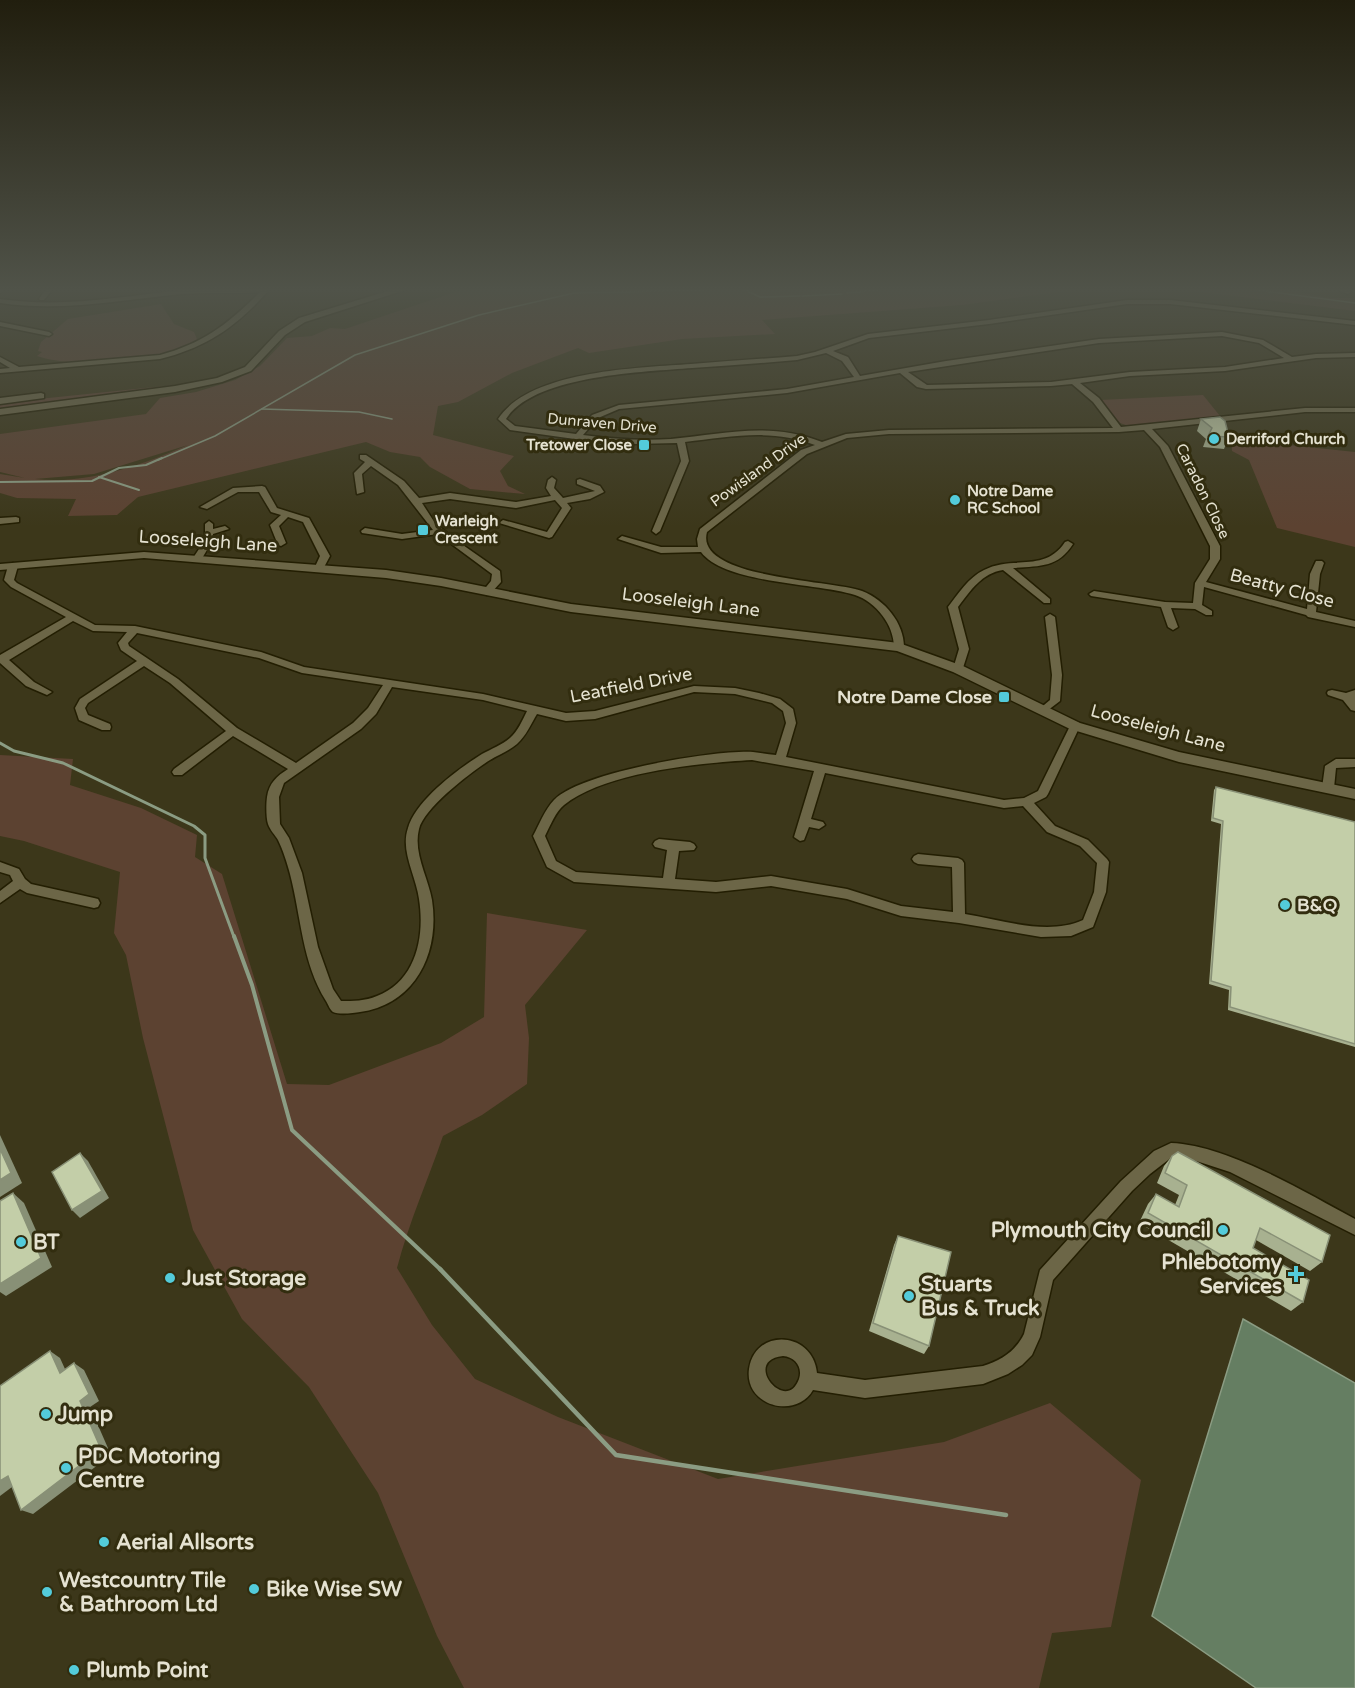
<svg xmlns="http://www.w3.org/2000/svg" width="1355" height="1688" viewBox="0 0 1355 1688" font-family="'Varela Round',sans-serif">
	<rect width="100%" height="100%" fill="#3c371a"/>
	<g fill="#5c4231" fill-rule="evenodd">
		<path d="M461,290H1074L962,305L762,320L775,334L682,339L589,353L578,348L512,373L458,402L438,406L433,435L514,456L500,471L508,486L525,494L470,489L430,467L420,457L390,452L366,442L138,497L117,515L68,516L76,499L17,498L0,493V474L25,478L0,472V434L146,414L160,398L196,392L235,380L260,366L287,338L312,336L330,328L345,329ZM188,445C142,465 87,485 35,479L94,474Z"/>
		<path d="M1185,290H1287L1330,298H1354L1355,311Z"/>
		<path d="M161,304L174,324L194,332L199,344C154,359 83,371 37,356L42,352L38,351L41,342L68,319Z"/>
		<path d="M203,382L188,388L0,412V403Z"/>
		<path d="M1203,395L1220,416L1129,426L1120,423L1100,400Z"/>
		<path d="M1231,439L1355,452V547L1277,528L1249,460L1232,451Z"/>
		<path d="M0,755L73,759L70,785L141,808L197,835L195,857L222,874L287,1084L329,1085L441,1043L484,1017L487,913L587,930L525,1005L529,1038L527,1084L482,1115L443,1136C428,1180 409,1222 397,1268L432,1325L475,1379L558,1417L718,1479L944,1442L1050,1403L1141,1480L1111,1627L1052,1633L1039,1688H464L437,1636L378,1493L309,1387L242,1319L193,1230L143,1038L126,955L114,933L120,872L24,841L0,836Z"/>
	</g>
	<path fill="#657e62" stroke="#8b9c83" stroke-width="1.5" d="M1243,1319L1355,1383V1688H1256L1152,1616Z"/>
	<g fill="none" stroke-linecap="round" stroke-linejoin="round">
		<g stroke="#8b9c83" stroke-width="1.5">
			<path d="M745,290L760,297L800,296"/>
			<path d="M1257,290L1355,303"/>
			<path d="M847,293L877,290"/>
			<path d="M802,296L842,294"/>
			<path d="M262,409L359,412L392,419"/>
			<path d="M158,460L215,436L355,355L479,315L574,293L703,290"/>
		</g>
		<g stroke="#8b9c83" stroke-width="2">
			<path d="M99,477L139,490"/>
			<path d="M0,482L92,481L119,468L146,465L162,458"/>
		</g>
		<path stroke="#8b9c83" stroke-width="3" d="M0,743L14,751L63,763L194,826L205,835V858L234,937"/>
		<path stroke="#8b9c83" stroke-width="4" d="M234,936L252,985L292,1130L441,1270"/>
		<path stroke="#8b9c83" stroke-width="4.5" d="M440,1269L616,1455L1006,1515"/>
		<defs>
			<g id="minor">
				<path d="M0,290H4L0,293Z"/>
				<path d="M45,290H52L44,300H40L39,299Z"/>
				<path d="M181,290H269C236,327 207,347 160,359L0,373V369L10,368L0,362V357L19,367L160,355C204,343 228,324 260,292C234,294 208,292 182,294C121,300 62,312 0,303V299C61,308 120,297 181,290Z"/>
				<path d="M1338,290H1349L1351,292L1348,294Z"/>
				<path d="M1127,300H1170L1355,321V325L1170,304H1127L989,324L869,338L833,351L848,357L860,376L946,361L1099,339L1222,332L1263,340L1292,357L1316,354L1355,353V357L1316,358L1225,371L1130,376L1080,383L1099,398L1121,427L1305,408H1355V412H1305L1152,429L1168,446L1220,546V559L1206,582L1307,609L1310,574L1316,561H1322L1324,563L1320,574L1316,612L1355,621V627L1308,617L1306,615L1204,587L1202,605L1212,611V615H1206L1195,609L1171,608L1178,627L1173,630L1168,627L1161,607L1091,596L1089,594L1094,591L1165,602L1193,603L1195,583L1210,559V546L1160,447L1144,430L1119,432L889,434L847,438L807,454L707,532C694,579 835,580 862,591C885,600 904,623 904,647L899,650L894,647C894,625 876,602 855,595C817,583 725,584 701,552L661,553L618,539L622,536L661,547H698L697,539L700,529L801,450L815,445C772,428 729,437 685,442L689,461L660,531L656,534L652,531L681,461L677,443L634,444L582,440L510,430L498,419C530,370 638,368 691,364C727,361 762,359 797,356L815,352L868,334L989,320ZM1222,336L1259,343L1284,358L1225,367L1130,372L1051,382L927,385L908,372L1099,343ZM826,353L842,361L854,377L787,389L619,405L592,415L576,434L515,426L506,419C534,375 644,372 692,368C727,366 762,363 797,360ZM900,373L917,387L926,389L1051,386L1072,384L1093,402L1113,428L889,430L846,434L822,442C770,421 724,434 671,439C642,441 613,439 583,435L598,418L619,409L787,393Z"/>
				<path d="M0,322L49,332L52,334L49,336L0,326Z"/>
				<path d="M360,455H366L404,481L419,498L450,493L516,502L551,496L546,488L548,480L552,477L556,480L554,488L563,498L595,491L577,484V480L580,479L600,486L604,492L590,499L567,503L571,508L552,537L549,538L499,523L503,520L547,532L562,508L555,500L516,508L450,499L422,503L433,520L450,536L500,571L501,582L490,594L487,595L482,592L491,581L492,574L438,534L402,539L362,533L361,531L365,528L402,534L433,530L398,485L371,466L362,474L364,492L357,494L354,473L365,462L360,459Z"/>
				<path d="M262,486L265,487L277,508L309,518L330,556L322,571H316L314,569L320,556L303,522L288,517L279,526L286,543L281,546L278,545L270,525L281,515L271,512L259,492H238L207,509L200,507L233,488Z"/>
				<path d="M16,517L19,518V522L0,524V518Z"/>
				<path d="M209,521L213,524V529L225,526L229,529L213,534V540L201,560H195L193,558L205,540V524Z"/>
				<path d="M1068,541L1073,544C1058,568 1039,566 1013,568L1050,599V603H1044L1003,570C982,573 970,591 958,607L969,649L962,671H954L953,669L959,649L948,607C958,594 969,577 984,570C1012,555 1045,573 1065,542Z"/>
				<path d="M13,563L18,566L14,580L17,583L95,625L135,626L261,652L304,667L483,694L566,713L595,711L694,686L735,688L759,693L780,699L793,709L796,723L786,757L1004,800L1024,798L1038,791L1070,726L1075,722L1079,723L1080,726L1048,794L1046,797L1034,803L1055,826L1088,840L1107,859L1109,862L1106,892L1093,927L1071,936L1041,937L959,923L901,916L847,899L771,886L716,892L574,882L547,867L533,836C539,825 545,809 554,800C581,772 713,750 753,752C761,753 768,754 776,755L786,723L783,711L772,703L735,694L694,692L595,719L566,721L537,714C531,724 526,736 517,744C509,751 498,755 490,760C471,772 424,808 419,829C413,853 428,877 432,900C440,952 416,1004 360,1012C354,1013 339,1015 333,1012C330,1010 328,1004 326,1001C302,963 301,916 290,874C287,863 283,850 278,840C275,835 270,830 268,824C266,818 266,804 267,797C269,783 277,776 288,769L233,736L182,775H174L172,772L174,769L226,731L170,683L144,666L88,703L85,708L88,715L110,724L111,727L110,730H102L79,720L75,708L80,699L137,661L121,650L118,643L127,632L93,631L73,621L9,660L34,682L52,692L47,695L26,686L0,663V655L66,617L11,587L4,580L8,566ZM137,633L259,658L302,673L383,685L368,708L353,723L296,763L237,728L178,679L129,646L128,643ZM392,687L483,700L527,711C522,721 518,731 510,738C502,745 491,749 482,754C458,769 416,800 408,828C400,851 416,876 419,899C425,937 416,981 377,996C365,1001 353,1001 341,1001L333,989L318,947L302,873L289,838L280,824L279,797L284,783L361,729L376,714ZM752,760L814,771L794,837L800,841L804,840L809,827L819,829L825,825L823,822L811,819L825,773L1004,808L1023,806L1047,832L1080,846L1097,863L1094,892L1083,920C1048,936 1002,920 965,914L964,863L962,860L958,858L918,854L914,856L912,859L914,862L918,864L952,867L953,912L901,906L847,889L771,876L716,882L675,879L679,851L694,850L696,847L694,844L690,842L659,839L655,841L653,844L655,847L667,850L663,878L576,872L556,861L545,836C550,826 556,811 564,805C605,772 700,763 752,760Z"/>
				<path d="M1050,614L1055,617L1062,675L1060,701L1043,714L1038,710L1050,700L1052,675L1045,617Z"/>
				<path d="M1332,690L1346,693L1355,690V711L1351,710L1343,700L1328,695L1327,693L1328,691Z"/>
				<path d="M1336,759H1355V767L1336,768L1334,788L1332,791H1324L1322,788L1325,766Z"/>
				<path d="M0,862L19,869L25,879L31,884L94,898L98,899L100,903L98,907L94,908L27,893L20,889L0,903V891L13,881L10,875L0,872Z"/>
				<path d="M1171,1143C1227,1145 1305,1192 1355,1219V1235L1230,1172L1187,1158L1172,1157L1150,1174L1132,1191L1053,1280L1040,1337L1032,1355L1022,1365L1008,1374L983,1384L865,1398L813,1390C796,1420 744,1406 749,1369C755,1327 813,1331 817,1373L865,1380L983,1366C1001,1360 1015,1352 1024,1334L1040,1270L1121,1181L1154,1151ZM783,1356C795,1357 803,1367 799,1379C786,1415 741,1360 783,1356Z"/>
			</g>
			<g id="tertiary">
				<path d="M391,290H405L305,322L285,335L251,371L222,382L175,392L0,415V409L175,386L217,378L245,367L279,331L299,318Z"/>
				<path d="M41,393L44,394V398L0,404V398Z"/>
				<path d="M144,552L386,570L441,578L571,604L899,643L963,666L1080,723L1179,752L1355,789V799L1179,762L1070,729L953,672L897,651L571,612L441,586L386,578L144,558L0,570V564Z"/>
			</g>
		</defs>
		<use href="#minor" stroke="#231e02" stroke-width="3"/>
		<use href="#tertiary" stroke="#231e02" stroke-width="3"/>
		<use href="#minor" fill="#6c6647" fill-rule="evenodd"/>
		<use href="#tertiary" fill="#6c6647" fill-rule="evenodd"/>
	</g>
	<g fill="#a8b190">
		<path d="M1201,419L1229,437L1224,449L1203,447L1206,439L1197,431Z"/>
		<path d="M1216,787L1355,822V1047L1228,1010L1229,990L1209,984L1221,824L1211,821L1214,790Z"/>
		<path d="M1172,1156L1322,1262L1310,1271L1256,1240L1253,1248L1303,1302L1291,1311L1139,1223L1148,1204L1156,1194L1175,1205L1179,1195L1157,1183L1164,1166Z"/>
		<path d="M898,1236L929,1346L924,1354L869,1331L894,1245Z"/>
	</g>
	<g fill="#889076">
		<path d="M0,1135L22,1183L0,1197Z"/>
		<path d="M80,1153L88,1161L109,1198L80,1218L72,1210Z"/>
		<path d="M13,1193L24,1203L52,1267L6,1296L0,1292V1284Z"/>
		<path d="M50,1351L60,1358L70,1380L60,1373Z"/>
		<path d="M74,1363L84,1370L99,1401L90,1407L111,1455L33,1514L21,1510L80,1401Z"/>
		<path d="M8,1476L20,1481L0,1496V1481Z"/>
	</g>
	<g fill="#c3cea8" stroke="#889076" stroke-width="1.5">
		<path d="M1220,417L1225,421L1229,437L1208,436L1212,428L1201,419Z"/>
		<path d="M1216,787L1355,822V1044L1230,1007L1231,987L1211,981L1223,821L1213,818Z"/>
		<path d="M0,1149L11,1173L0,1180Z"/>
		<path d="M1178,1152L1330,1235L1322,1262L1260,1228L1253,1248L1309,1280L1303,1302L1148,1213L1156,1194L1179,1207L1187,1185L1165,1173L1172,1156Z"/>
		<path d="M80,1153L102,1191L72,1210L52,1172Z"/>
		<path d="M13,1193L41,1258L0,1284V1201Z"/>
		<path d="M898,1236L951,1252L929,1346L873,1323Z"/>
		<path d="M50,1351L60,1373L74,1363L89,1394L80,1401L101,1449L21,1510L8,1476L0,1481V1386Z"/>
	</g>
	<linearGradient id="sky" x2="0" y2="1"><stop stop-color="#211e0e"/><stop offset="0.55" stop-color="#505349"/><stop offset="1" stop-color="#505349" stop-opacity="0"/></linearGradient>
	<rect width="1355" height="527" fill="url(#sky)"/>
	<g fill="#53cbda" stroke="#322d0f" stroke-width="2">
		<circle cx="1214" cy="439" r="6"/>
		<rect x="638" y="439" width="12" height="12" rx="3"/>
		<circle cx="955" cy="500" r="6"/>
		<rect x="417" y="524" width="12" height="12" rx="3"/>
		<rect x="998" y="691" width="12" height="12" rx="3"/>
		<circle cx="1285" cy="905" r="6"/>
		<circle cx="1223" cy="1230" r="6"/>
		<circle cx="21" cy="1242" r="6"/>
		<path d="M1293 1265h6v6h6v6h-6v6h-6v-6h-6v-6h6z"/>
		<circle cx="170" cy="1278" r="6"/>
		<circle cx="909" cy="1296" r="6"/>
		<circle cx="46" cy="1414" r="6"/>
		<circle cx="66" cy="1468" r="6"/>
		<circle cx="104" cy="1542" r="6"/>
		<circle cx="254" cy="1589" r="6"/>
		<circle cx="47" cy="1592" r="6"/>
		<circle cx="74" cy="1670" r="6"/>
	</g>
	<g text-anchor="middle" dominant-baseline="central" stroke-width="6" stroke-linejoin="round" paint-order="stroke">
		<g font-size="15" fill="#e5e2d1" stroke="#322d0f">
			<text transform="translate(602 423) rotate(5)">Dunraven Drive</text>
			<text transform="translate(758 470) rotate(-36)">Powisland Drive</text>
			<text transform="translate(1203 491) rotate(64)">Caradon Close</text>
		</g>
		<g font-size="15" font-weight="bold" fill="#e5e2d1" stroke="#322d0f" text-anchor="start">
			<text x="1226" y="439">Derriford Church</text>
			<text x="632" y="445" text-anchor="end">Tretower Close</text>
			<text x="967" y="491">Notre Dame<tspan x="967" dy="17">RC School</tspan></text>
			<text x="435" y="521">Warleigh<tspan x="435" dy="17">Crescent</tspan></text>
		</g>
		<g font-size="18" fill="#e5e2d1" stroke="#322d0f">
			<text transform="translate(208 541) rotate(4)">Looseleigh Lane</text>
			<text transform="translate(1282 588) rotate(15)">Beatty Close</text>
			<text transform="translate(691 602) rotate(7)">Looseleigh Lane</text>
			<text transform="translate(631 685) rotate(-11)">Leatfield Drive</text>
			<text transform="translate(1158 728) rotate(15)">Looseleigh Lane</text>
		</g>
		<g font-size="18" font-weight="bold" fill="#e5e2d1" stroke="#322d0f" text-anchor="end">
			<text x="992" y="697">Notre Dame Close</text>
			<text x="1297" y="905" text-anchor="start">B&amp;Q</text>
		</g>
		<g font-size="21" font-weight="bold" fill="#e5e2d1" stroke="#322d0f" text-anchor="start">
			<text x="1211" y="1230" text-anchor="end">Plymouth City Council</text>
			<text x="33" y="1242">BT</text>
			<text x="1282" y="1262" text-anchor="end">Phlebotomy<tspan x="1282" dy="24">Services</tspan></text>
			<text x="182" y="1278">Just Storage</text>
			<text x="921" y="1284">Stuarts<tspan x="921" dy="24">Bus &amp; Truck</tspan></text>
			<text x="58" y="1414">Jump</text>
			<text x="78" y="1456">PDC Motoring<tspan x="78" dy="24">Centre</tspan></text>
			<text x="116" y="1542">Aerial Allsorts</text>
			<text x="59" y="1580">Westcountry Tile<tspan x="59" dy="24">&amp; Bathroom Ltd</tspan></text>
			<text x="266" y="1589">Bike Wise SW</text>
			<text x="86" y="1670">Plumb Point</text>
		</g>
	</g>
</svg>
